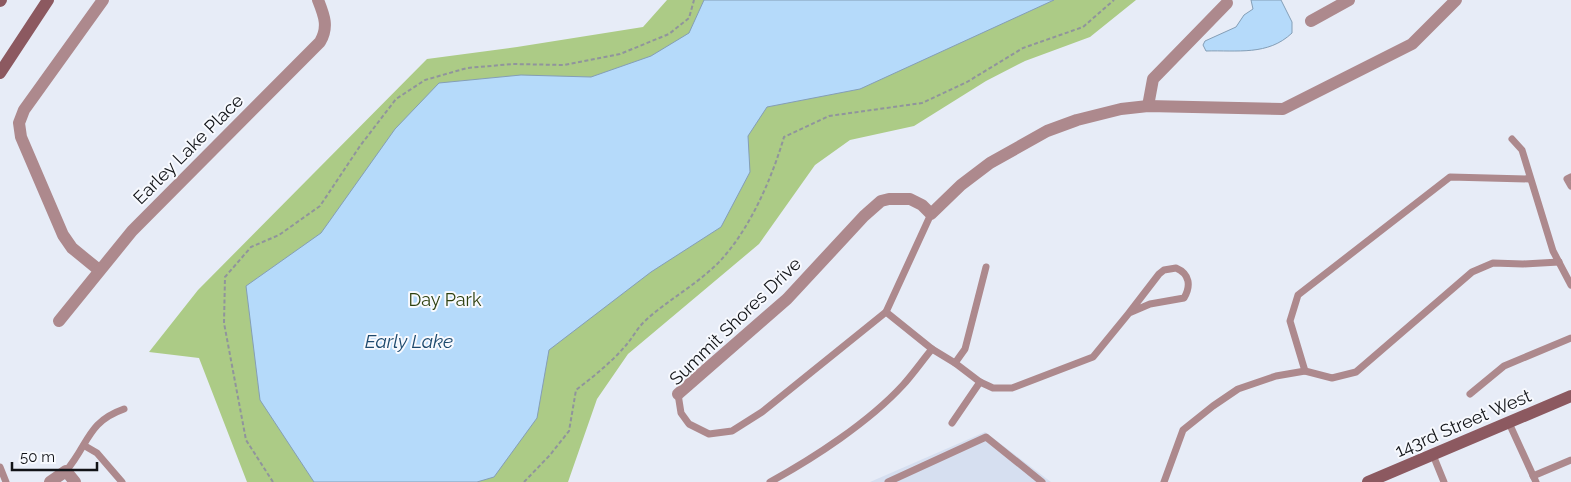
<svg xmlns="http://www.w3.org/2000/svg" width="1571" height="482" viewBox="0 0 1571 482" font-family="Raleway,sans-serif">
	<rect width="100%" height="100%" fill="#e7ecf7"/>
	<path fill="#d6dff0" d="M985,432L1051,482H870Z"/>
	<path fill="#accb86" d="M667,0H1136L1090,37L1025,61L986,81L914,126L850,140L815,165L759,244L628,354L597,399L568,482H247L199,358L149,352L198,290L427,59L517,47L643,27Z"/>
	<g fill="#b5dafa" stroke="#849eb6">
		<path d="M704,0H1054L860,89L767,107L748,136L750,172L721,227L651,272L549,350L537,418L494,477L477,482H314L260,400L246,286L321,233L395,129L439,83L521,75L591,77L651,56L689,33Z"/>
		<path d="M1251,0H1281L1292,22V33C1268,56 1237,50 1206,51L1203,45L1205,41L1236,27L1244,15L1253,9Z"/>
	</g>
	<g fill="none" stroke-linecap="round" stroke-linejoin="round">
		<g stroke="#90949c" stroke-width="2" stroke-dasharray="4 2.5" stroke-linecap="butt">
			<path d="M273,482L246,440L224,323L225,277L251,247L279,235L320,206L360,146L396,99L425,80L467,68L513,64L564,65L620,54L669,34L689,18L694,0"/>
			<path d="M524,482L550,455L569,431L576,390C594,376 612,362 627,344C633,337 638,327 646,320C669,299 698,284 720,261C750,229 772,178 784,137L829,116L922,103L967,82L1023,48L1083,27L1114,0"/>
		</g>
		<g stroke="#ad898d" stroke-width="7">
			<path d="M1512,139L1522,150L1553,251L1571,285"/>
			<path d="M1571,177L1567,179L1571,186"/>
			<path d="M886,312L932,349L955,363L980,382L993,388H1012L1093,357L1129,313L1150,304L1184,298C1191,286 1190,274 1176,268L1164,270L1159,274L1129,313"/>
			<path d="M955,363L965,349L986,267"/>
			<path d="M1305,371L1332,378L1356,372L1472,272L1493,263L1523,264L1559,262"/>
			<path d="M678,394L681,413L689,424L709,434L732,431L762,412L886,312L931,214"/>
			<path d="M1470,394L1504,366L1571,338"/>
			<path d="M952,423L980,382"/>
			<path d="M1509,423L1536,482"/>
			<path d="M85,446L97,453L122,482"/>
			<path d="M1433,455L1444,482"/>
			<path d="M0,467L6,482"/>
			<path d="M66,471C89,444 87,422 124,409"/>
			<path d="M1533,476L1571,460"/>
			<path d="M770,482C814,458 869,422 903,385C913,374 922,361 932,349"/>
			<path d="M888,482L986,437L1042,482"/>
			<path d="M1164,482L1183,430L1213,406L1238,389L1276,376L1305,371L1290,321L1298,295L1450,177L1530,179"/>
		</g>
		<g stroke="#ad898d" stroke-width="12">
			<path d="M1311,21L1349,0"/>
			<path d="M1148,106L1153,79L1227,3"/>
			<path d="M99,270L72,248L63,235L21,137L19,123L24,110L103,0"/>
			<path d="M59,321L132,231L320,42C329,27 324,15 318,0"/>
			<path d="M678,394L787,299L864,216L881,201L889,199H910L922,205L931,214L961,185L990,163L1047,131L1077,120L1121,109L1148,106L1283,109L1412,44L1456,0"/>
			<path d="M50,482L66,471L75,482"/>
		</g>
		<g stroke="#8c5960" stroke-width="12">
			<path d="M0,1L1,0"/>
			<path d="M0,73L48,0"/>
			<path d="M1368,482L1571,396"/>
		</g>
	</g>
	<g text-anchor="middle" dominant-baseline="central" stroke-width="4" stroke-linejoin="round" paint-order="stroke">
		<g font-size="18" fill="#111317" stroke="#f7f9fe">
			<text transform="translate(188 149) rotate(-45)">Earley Lake Place</text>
			<text transform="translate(735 321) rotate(-44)">Summit Shores Drive</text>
			<text transform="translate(1463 423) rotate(-23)">143rd Street West</text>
		</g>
		<g font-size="18" fill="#2d400e" stroke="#f7f9fe">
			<text x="445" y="299">Day Park</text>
		</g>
		<g font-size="19" font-style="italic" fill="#1d496d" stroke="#f7f9fe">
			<text x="409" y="341">Early Lake</text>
		</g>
	</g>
	<path d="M12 462v8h85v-8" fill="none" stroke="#111317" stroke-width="2.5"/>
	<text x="20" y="462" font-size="15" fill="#111317" stroke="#f7f9fe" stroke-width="4" paint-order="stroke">50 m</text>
</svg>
